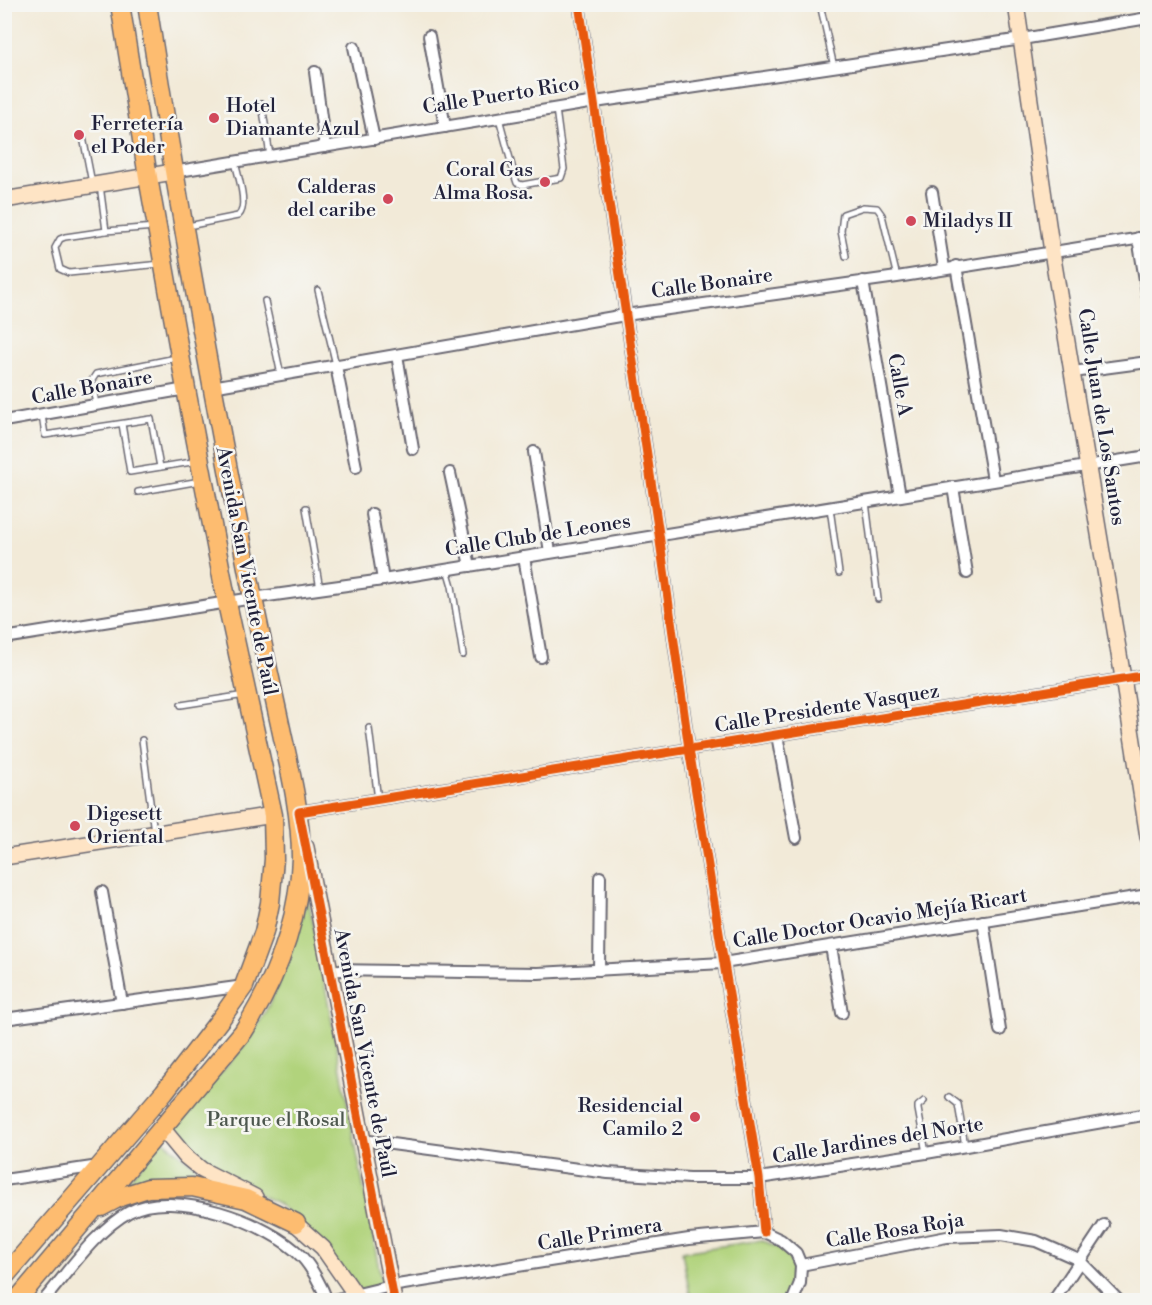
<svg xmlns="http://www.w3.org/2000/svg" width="1152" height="1305" viewBox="0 0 1152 1305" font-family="'Libre Bodoni',serif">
	<rect width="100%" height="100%" fill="#f6f6f2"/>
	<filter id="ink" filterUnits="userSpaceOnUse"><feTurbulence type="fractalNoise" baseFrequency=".0167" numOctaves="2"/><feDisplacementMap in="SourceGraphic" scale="12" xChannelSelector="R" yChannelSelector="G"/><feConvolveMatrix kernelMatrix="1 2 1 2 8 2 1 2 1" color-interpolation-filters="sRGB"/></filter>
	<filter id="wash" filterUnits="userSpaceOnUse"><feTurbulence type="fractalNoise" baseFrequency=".008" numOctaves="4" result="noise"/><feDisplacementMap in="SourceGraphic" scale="24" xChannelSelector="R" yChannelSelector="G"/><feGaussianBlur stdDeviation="1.35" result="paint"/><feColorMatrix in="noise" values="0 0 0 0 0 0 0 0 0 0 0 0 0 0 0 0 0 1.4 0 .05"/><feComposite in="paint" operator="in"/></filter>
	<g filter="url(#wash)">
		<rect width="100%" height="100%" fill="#f2ead8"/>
		<g fill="#b1d37c" stroke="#6a7a5c" stroke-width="1.5">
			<path d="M308,897L385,1300H363L290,1214L277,1203L204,1166L169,1130C194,1102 222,1074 245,1044C277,1001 293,948 308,897Z"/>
			<path d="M163,1140L218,1185L122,1188Z"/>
			<path d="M762,1240C768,1243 774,1246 780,1249C798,1262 796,1286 782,1300H691L682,1252Z"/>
		</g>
	</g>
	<g filter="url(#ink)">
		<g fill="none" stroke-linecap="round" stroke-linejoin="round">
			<defs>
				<g id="lane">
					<path d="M820,4L834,67"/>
					<path d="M262,104L270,156"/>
					<path d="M499,118L515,177L517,183L522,185L561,178L564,169L556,109"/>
					<path d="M83,137L92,183"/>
					<path d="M100,185L106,231"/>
					<path d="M188,226L238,216C249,207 238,176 235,162"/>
					<path d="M155,227L106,231L65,237L60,239L55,248L60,269L69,273L161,264"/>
					<path d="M846,256L841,231L843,214L863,207L877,208L882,215L897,277"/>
					<path d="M318,290L336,365"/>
					<path d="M265,301L281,375"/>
					<path d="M96,405L92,380L96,374L176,358"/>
					<path d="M42,415L45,435L151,419L160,467"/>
					<path d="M122,424L130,472L198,461"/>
					<path d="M138,492L200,481"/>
					<path d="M866,502L878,599"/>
					<path d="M306,508L320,589"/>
					<path d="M830,508L839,573"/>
					<path d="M447,569L452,586L463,655"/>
					<path d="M181,705L245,695"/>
					<path d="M369,728L378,800"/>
					<path d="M142,740L154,832"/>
					<path d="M949,1097L958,1104L965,1146"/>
					<path d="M924,1101L918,1106V1109L926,1153"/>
				</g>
				<g id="street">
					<path d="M579,4L659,534L689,749L759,1178L764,1232"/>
					<path d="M429,36L445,127"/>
					<path d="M354,47L374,139"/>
					<path d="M315,72L325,147"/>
					<path d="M173,172L595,102L1022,39L1148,18"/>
					<path d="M932,192L944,268"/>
					<path d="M1138,238L1148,298"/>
					<path d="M956,266L993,480"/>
					<path d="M863,281L900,496"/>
					<path d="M397,355L413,449"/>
					<path d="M336,366L356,467"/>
					<path d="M1073,372L1148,362"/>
					<path d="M212,387L625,315L897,277L1148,237"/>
					<path d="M4,421L186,389"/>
					<path d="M534,452L550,552"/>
					<path d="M450,473L470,566"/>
					<path d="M953,487L967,573"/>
					<path d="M372,514L383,580"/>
					<path d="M524,557L541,657"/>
					<path d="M4,638L253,598L383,580L1148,456"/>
					<path d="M777,735L796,838"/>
					<path d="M299,812L1148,675"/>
					<path d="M102,892L122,1003"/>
					<path d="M983,921L1000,1030"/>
					<path d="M831,946L842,1013"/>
					<path d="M330,970L538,973L723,963L1148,895"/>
					<path d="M599,970L600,877"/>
					<path d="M4,1019L244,986"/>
					<path d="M362,1140L608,1173L690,1178H759L926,1153L1148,1114"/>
					<path d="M4,1180L99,1166"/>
					<path d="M801,1265L947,1237L1001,1235L1036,1241L1079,1260L1118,1300"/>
					<path d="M44,1300C69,1271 95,1231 129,1212C173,1188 269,1222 302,1257C312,1268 322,1287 327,1300"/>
					<path d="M333,1300L391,1286L689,1239L764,1232L781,1240L796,1253L801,1265L800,1283L793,1300"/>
					<path d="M1054,1300L1104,1225"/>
				</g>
				<g id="secondary">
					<path d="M1016,4L1052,252L1123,678L1148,837"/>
					<path d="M4,200L173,172"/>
					<path d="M306,847L394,1300"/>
					<path d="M4,857L273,815"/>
					<path d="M162,1128L186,1157L202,1170L255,1197"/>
					<path d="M288,1217L323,1248L355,1294L357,1300"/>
				</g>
				<g id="primary">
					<path d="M101,1207L120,1197L148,1188L192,1187L246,1199L296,1223"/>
					<path d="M4,1277L164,1092L222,1017L244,986L264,932L270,903L274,859L273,815L227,603L186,389L148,177L120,4"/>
					<path d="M17,1300L243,1032C276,980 299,921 301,858C301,817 292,778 283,738C272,687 260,635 250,583C212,391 177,198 147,4"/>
				</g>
			</defs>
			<use href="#lane" stroke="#6b6872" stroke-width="8"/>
			<use href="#street" stroke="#6b6872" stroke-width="14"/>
			<use href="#secondary" stroke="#6b6872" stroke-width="18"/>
			<use href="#primary" stroke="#6b6872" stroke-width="21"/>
			<use href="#lane" stroke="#fff" stroke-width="5"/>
			<use href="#street" stroke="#fff" stroke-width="10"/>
			<use href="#secondary" stroke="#fee4c5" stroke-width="15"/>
			<use href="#primary" stroke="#fdbc6f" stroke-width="18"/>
			<defs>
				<g id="cycleway">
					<path d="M579,4L659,534L689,749L759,1178L764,1232"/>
					<path d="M394,1300L299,812L1148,675"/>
				</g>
			</defs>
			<use href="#cycleway" stroke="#f6f6f2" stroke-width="13"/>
			<use href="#cycleway" stroke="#e8590c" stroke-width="9"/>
		</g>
	</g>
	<g fill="#d1495b" stroke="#f6f6f2" stroke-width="2">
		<circle cx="214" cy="118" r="6"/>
		<circle cx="79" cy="135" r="6"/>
		<circle cx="545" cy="182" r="6"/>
		<circle cx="388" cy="199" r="6"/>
		<circle cx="911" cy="221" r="6"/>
		<circle cx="75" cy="826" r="6"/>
		<circle cx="695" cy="1117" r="6"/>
	</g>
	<g text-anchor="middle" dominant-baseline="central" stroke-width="5" stroke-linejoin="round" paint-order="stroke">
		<g font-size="20" fill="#22223b" stroke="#f6f6f2">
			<text transform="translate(501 96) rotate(-9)">Calle Puerto Rico</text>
			<text transform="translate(712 284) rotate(-8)">Calle Bonaire</text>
			<text transform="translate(899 385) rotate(80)">Calle A</text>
			<text transform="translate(92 388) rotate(-10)">Calle Bonaire</text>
			<text transform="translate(1101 417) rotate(81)">Calle Juan de Los Santos</text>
			<text transform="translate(538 536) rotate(-9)">Calle Club de Leones</text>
			<text transform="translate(246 571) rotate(79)">Avenida San Vicente de Paúl</text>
			<text transform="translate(827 709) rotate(-9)">Calle Presidente Vasquez</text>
			<text transform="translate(880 919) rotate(-9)">Calle Doctor Ocavio Mejía Ricart</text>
			<text transform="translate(364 1053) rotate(79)">Avenida San Vicente de Paúl</text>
			<text transform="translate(878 1141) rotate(-9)">Calle Jardines del Norte</text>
			<text transform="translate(895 1231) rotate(-9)">Calle Rosa Roja</text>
			<text transform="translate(600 1235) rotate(-9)">Calle Primera</text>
		</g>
		<g font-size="20" fill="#22223b" stroke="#f6f6f2" text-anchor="start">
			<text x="226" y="106">Hotel<tspan x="226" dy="23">Diamante Azul</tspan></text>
			<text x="91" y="124">Ferretería<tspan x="91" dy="23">el Poder</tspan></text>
			<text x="533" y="170" text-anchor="end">Coral Gas<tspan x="533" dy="23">Alma Rosa.</tspan></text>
			<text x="376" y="187" text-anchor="end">Calderas<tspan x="376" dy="23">del caribe</tspan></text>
			<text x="923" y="221">Miladys II</text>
			<text x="87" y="814">Digesett<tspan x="87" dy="23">Oriental</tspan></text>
			<text x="683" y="1106" text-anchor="end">Residencial<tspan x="683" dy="23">Camilo 2</tspan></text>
		</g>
		<g font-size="20" fill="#4d574e" stroke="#f6f6f2">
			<text x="276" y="1120">Parque el Rosal</text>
		</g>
	</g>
	<rect width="1152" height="1305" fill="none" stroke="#f6f6f2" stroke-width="24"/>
</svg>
